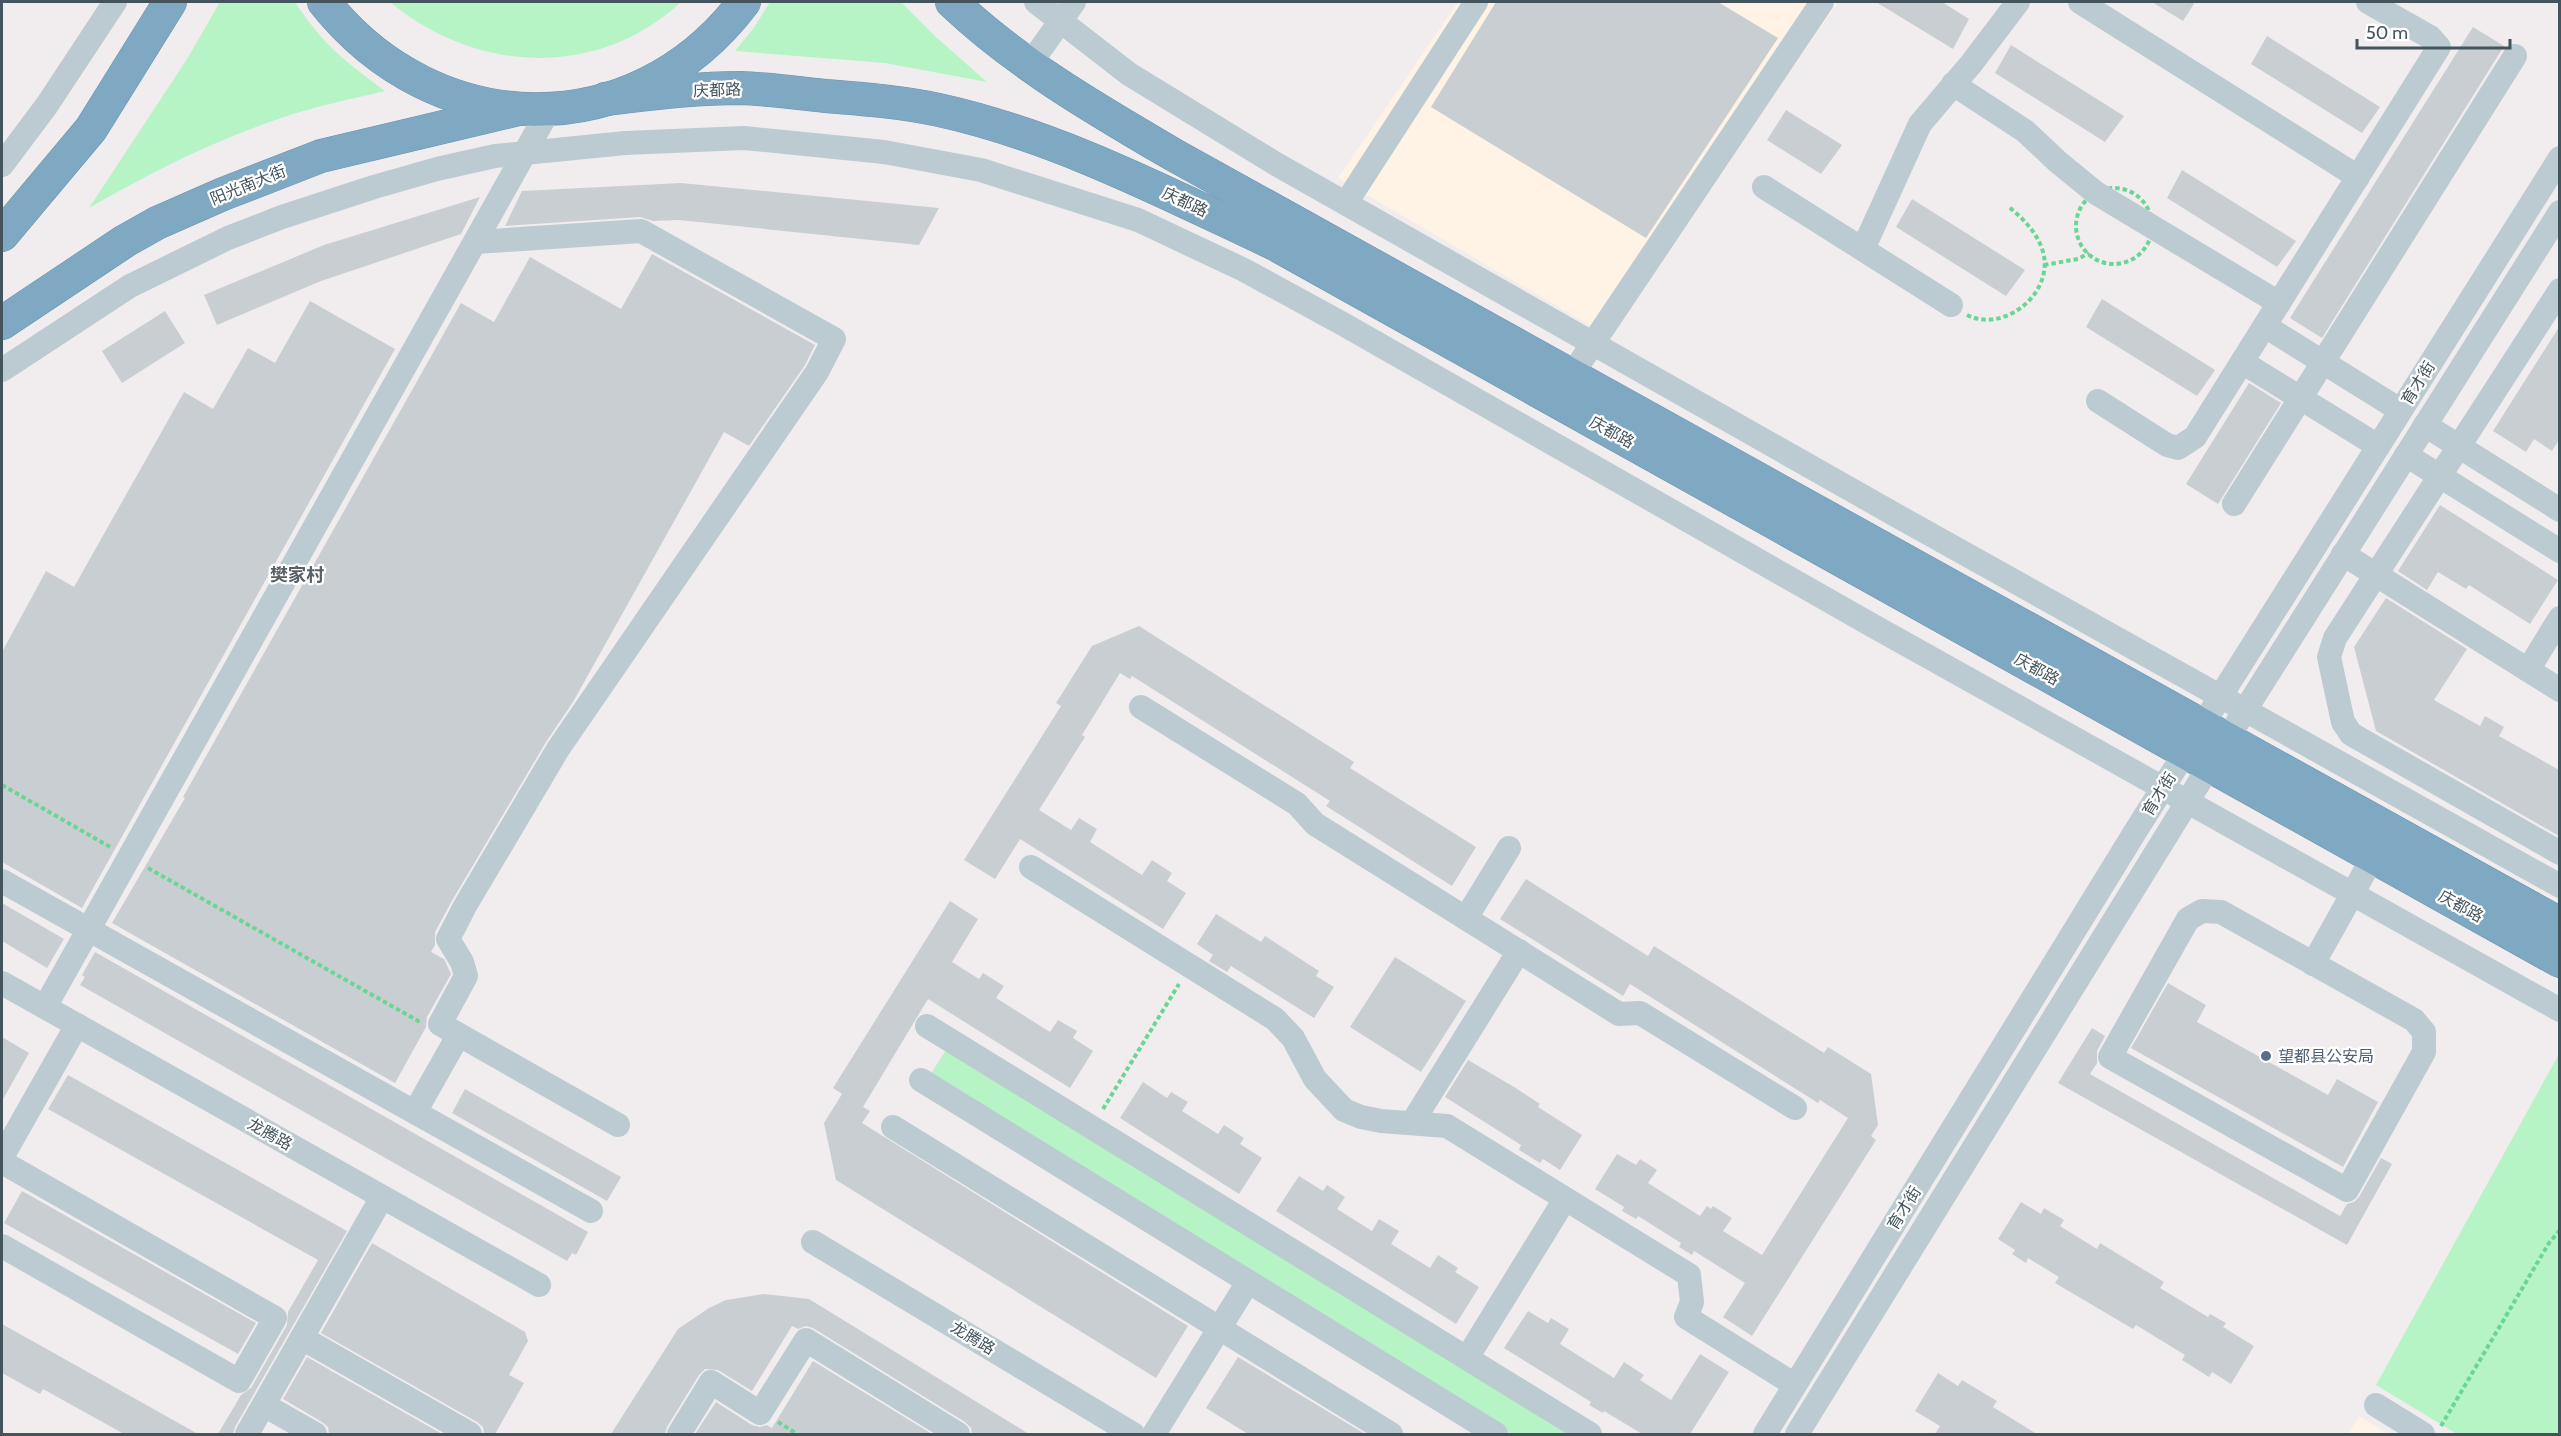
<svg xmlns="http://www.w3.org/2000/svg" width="2561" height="1436" viewBox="0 0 2561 1436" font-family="Cabin,'Noto Sans SC',sans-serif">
	<rect width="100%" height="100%" fill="#f1edee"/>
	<g fill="#fef3e4">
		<path d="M1458,2H1838L1608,336L1338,178Z"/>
		<path d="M2359,1416L2389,1434H2348Z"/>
	</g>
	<g fill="#b6f4c6">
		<path d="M220,2H295C323,45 345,61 385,91C351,99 317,106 284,117C215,140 151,172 89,208L187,59Z"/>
		<path d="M390,2H681C597,80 475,73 390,2Z"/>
		<path d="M770,2H901L936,37L987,82L885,63L735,51L753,29Z"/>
		<path d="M946,1050L1576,1434H1511L928,1078Z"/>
		<path d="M2559,1054V1434H2457L2376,1385Z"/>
	</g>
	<g fill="#c9ced3">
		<path d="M1496,2H1718L1778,38L1646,238L1431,107Z"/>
		<path d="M1876,2H1942L1969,19L1953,49Z"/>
		<path d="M2152,2H2195L2183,21Z"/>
		<path d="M2473,27L2504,46L2322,338L2290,318Z"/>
		<path d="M2267,36L2380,107L2362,133L2251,64Z"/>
		<path d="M2011,45L2124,116L2105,142L1995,73Z"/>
		<path d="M1786,110L1842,145L1821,174L1767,140Z"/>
		<path d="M2182,170L2296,241L2277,267L2167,198Z"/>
		<path d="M681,183L939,208L919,245L679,220L653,221L640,217L505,226L522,191Z"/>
		<path d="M480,197L461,234L321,281L217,325L204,295L324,245Z"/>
		<path d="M1912,199L2025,270L2006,296L1896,227Z"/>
		<path d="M652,254L815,345L805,365L749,446L724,432L573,702L546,742L453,899L435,932V945L431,952L444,959L451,974L427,1017L426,1027L395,1083L112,923L185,798L183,797L461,303L494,322L530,257L621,309Z"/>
		<path d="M2102,299L2215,370L2197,396L2086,327Z"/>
		<path d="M310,301L395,349L82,908L2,862V652L46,571L74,587L184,392L213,409L248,348L275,363Z"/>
		<path d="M165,311L185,343L122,383L102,351Z"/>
		<path d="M2559,327V440L2552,451L2534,439L2526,452L2493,431Z"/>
		<path d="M2249,383L2281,403L2218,504L2186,484Z"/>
		<path d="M2440,505L2558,580L2530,624L2469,585L2466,589L2438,572L2427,590L2398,571Z"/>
		<path d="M2386,598L2467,649L2434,700L2480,726L2485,716L2504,727L2499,736L2559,770V836L2376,731L2354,647Z"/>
		<path d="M1139,626L1354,762L1350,768L1476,847L1452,886L1326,806L1330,801L1132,676L1130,679L1120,673L1082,735L1085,737L1039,810L1071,830L1079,818L1097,829L1090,842L1142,875L1152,860L1172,873L1167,881L1186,893L1163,929L1020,839L995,879L964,860L1061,706L1056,703L1092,646Z"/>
		<path d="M1526,879L1648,956L1654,946L1824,1053L1828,1047L1871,1074L1878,1125L1871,1136L1876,1140L1752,1336L1723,1317L1745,1283L1694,1251L1692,1255L1679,1247L1681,1243L1638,1216L1636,1219L1622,1211L1624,1207L1595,1189L1617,1154L1636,1165L1640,1159L1657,1170L1648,1183L1700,1216L1707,1206L1711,1209L1713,1206L1732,1218L1723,1231L1762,1255L1848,1118L1820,1100L1818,1103L1630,984L1623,996L1500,919Z"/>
		<path d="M950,901L978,919L952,962L979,979L983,973L1004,986L996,998L1050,1032L1058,1020L1077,1031L1073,1038L1093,1051L1070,1088L928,999L863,1107L870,1111L862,1123L1188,1326L1156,1378L836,1180L824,1123L842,1094L833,1088Z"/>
		<path d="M2,903L64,939L47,968L2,941Z"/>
		<path d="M1216,914L1261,942L1265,936L1319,971L1316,976L1334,987L1314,1018L1231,966L1227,972L1209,961L1213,955L1197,944Z"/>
		<path d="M95,952L588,1232L576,1255L572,1253L567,1261L80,985L85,977L82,975Z"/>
		<path d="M1395,957L1466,1001L1421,1072L1350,1027Z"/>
		<path d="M2168,983L2206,1005L2197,1022L2328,1095L2337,1079L2378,1102L2343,1167L2131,1048Z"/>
		<path d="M2092,1028L2105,1036L2097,1051V1063L2090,1074L2340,1216L2347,1204L2354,1202L2359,1197L2381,1158L2392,1164L2347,1245L2058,1083Z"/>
		<path d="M2,1037L29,1053L2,1101Z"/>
		<path d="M1468,1060L1514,1087L1540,1104L1538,1107L1582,1135L1560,1170L1543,1159L1540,1163L1519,1150L1521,1145L1445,1097Z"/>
		<path d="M68,1075L347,1231L235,1427L233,1434H218L241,1395L251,1388L287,1325L288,1312L318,1260L48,1109Z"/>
		<path d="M1143,1082L1167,1098L1171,1092L1188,1102L1182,1111L1218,1134L1224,1125L1244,1138L1240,1144L1262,1158L1239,1194L1120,1118Z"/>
		<path d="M465,1089L621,1177L607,1201L452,1113Z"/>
		<path d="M1299,1176L1323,1191L1327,1185L1345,1197L1337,1209L1372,1231L1379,1219L1399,1231L1391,1244L1430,1268L1438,1255L1458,1268L1455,1272L1479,1287L1456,1324L1276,1211Z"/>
		<path d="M22,1191L256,1323L238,1354L4,1223Z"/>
		<path d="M2021,1202L2041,1214L2044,1208L2064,1220L2060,1226L2097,1249L2100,1243L2164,1282L2160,1288L2208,1317L2210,1314L2226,1323L2223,1327L2254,1346L2231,1384L2212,1372L2209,1377L2182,1360L2185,1355L2136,1325L2133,1329L2055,1283L2059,1277L2028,1258L2026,1263L2012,1254L2015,1250L1998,1239Z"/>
		<path d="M372,1243L525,1332L528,1341L509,1375L524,1383L495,1434H484L483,1427L477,1422L321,1333Z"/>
		<path d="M764,1294L809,1299L1029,1434H972L971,1428L965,1422L813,1328L806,1326L798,1329L792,1326L752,1391L718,1370L705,1369L699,1375L667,1427L665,1434H611L678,1329L709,1308L726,1300Z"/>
		<path d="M1528,1311L1548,1323L1551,1318L1569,1329L1560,1344L1614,1378L1624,1362L1644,1375L1640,1380L1671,1400L1700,1354L1729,1372L1690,1434H1642L1604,1411L1603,1413L1589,1405L1591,1402L1504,1348Z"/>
		<path d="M2,1324L61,1357L198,1434H124L43,1389L40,1394L2,1373Z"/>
		<path d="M307,1357L442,1434H329L328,1427L322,1422L283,1399Z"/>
		<path d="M1238,1357L1365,1434H1248L1206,1408Z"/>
		<path d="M813,1361L932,1434H695L716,1402L752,1425L760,1427L767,1425L772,1428Z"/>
		<path d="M1938,1373L1958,1386L1962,1380L1997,1401L1993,1407L2037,1434H1935L1940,1426L1915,1411Z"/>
	</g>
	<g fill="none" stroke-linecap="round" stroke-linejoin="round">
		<defs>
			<g id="highway">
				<path d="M324,2C435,142 634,148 744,2"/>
				<path d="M952,2C1016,63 1097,110 1174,155L2560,924"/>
				<path d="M605,99C649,94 695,88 740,88C769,89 798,93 826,96C864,99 902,102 939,110C1057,136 1166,193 1275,244L2560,961"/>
				<path d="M2,235L91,129L170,2"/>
				<path d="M2,323L125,241L157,223L223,194L321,156L519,109"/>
			</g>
		</defs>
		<use href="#highway" stroke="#6a93af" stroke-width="34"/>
		<g stroke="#69d694" stroke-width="4" stroke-dasharray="4.5 3" stroke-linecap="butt">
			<circle cx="2114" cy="226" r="38"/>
			<path d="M2044,265L2078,259L2089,253"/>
			<path d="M1967,315C2003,333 2051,296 2044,256C2040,236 2025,220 2009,207"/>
			<path d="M2,785L112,848"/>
			<path d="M148,868L420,1022"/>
			<path d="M1103,1109L1179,984"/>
			<path d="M778,1422L797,1434"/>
			<path d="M2441,1426L2549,1243L2560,1230"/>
		</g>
		<g stroke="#bccbd2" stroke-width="24">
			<path d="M1036,2L1129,74L1276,164L1892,513L2560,886"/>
			<path d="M2080,2L2358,177"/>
			<path d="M1030,64L1074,2"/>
			<path d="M1953,84L2025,131L2058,162L2096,193L2279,303"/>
			<path d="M2,165L47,105L115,2"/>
			<path d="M1764,187L1951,305"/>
			<path d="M1346,203L1476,2"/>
			<path d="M476,242L641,231L834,339L817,372L558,749L465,906L448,939L462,962L466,976L440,1024L618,1125"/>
			<path d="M1863,249L1920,124L1971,64L2018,2"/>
			<path d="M2560,290L2335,638L2329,657L2343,722L2351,734L2560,853"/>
			<path d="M2265,326L2400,410"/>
			<path d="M2242,362L2378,446"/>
			<path d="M2,370L130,286L228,238L282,217L374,187L437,169L495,156L625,143L744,138L884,152L981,170L1138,220L1244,270L1343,324L1868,623L2560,1010"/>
			<path d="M1571,376L1822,2"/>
			<path d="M2098,401L2167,445L2178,448L2195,437L2439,47L2430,37L2368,2"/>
			<path d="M2425,425L2560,510"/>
			<path d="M2406,455L2560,551"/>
			<path d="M2234,504L2515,56"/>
			<path d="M2343,554L2560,690"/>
			<path d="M2528,670L2560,618"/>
			<path d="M1141,707L1297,804L1315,824L1619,1014L1640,1013L1795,1108"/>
			<path d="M2237,723L2560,212"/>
			<path d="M1031,867L1275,1019L1293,1038L1315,1079L1344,1110L1361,1117L1381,1121L1447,1126L1689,1275L1692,1302L1686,1317L1795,1385"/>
			<path d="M2,881L591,1211"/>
			<path d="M2202,911L2221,912L2414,1020L2424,1032V1052L2347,1190L2110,1057L2188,919Z"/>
			<path d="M1466,918L1509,848"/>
			<path d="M2313,964L2373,857"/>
			<path d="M2,983L539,1285"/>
			<path d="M45,1007L550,108"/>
			<path d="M927,1026L1590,1434"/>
			<path d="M921,1080L1496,1434"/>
			<path d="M415,1112L458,1036"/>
			<path d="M1412,1123L1519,951"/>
			<path d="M893,1127L1391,1434"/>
			<path d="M2,1157L77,1025"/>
			<path d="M2,1162L275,1318L239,1381L2,1246"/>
			<path d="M813,1242L1133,1434"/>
			<path d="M302,1338L470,1434"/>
			<path d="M1467,1358L1565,1199"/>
			<path d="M264,1405L315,1434"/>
			<path d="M2376,1405L2423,1434"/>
			<path d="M247,1434L382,1197"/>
			<path d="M679,1434L711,1382L760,1413L806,1340L958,1434"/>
			<path d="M1154,1434L1248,1282"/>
			<path d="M1765,1434L2135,832L2560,158"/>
			<path d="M1797,1434L2218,752"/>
		</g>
		<use href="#highway" stroke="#7fa8c3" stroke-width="33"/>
	</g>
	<circle fill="#5c6f8a" stroke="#fff" stroke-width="2" cx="2266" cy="1056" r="6"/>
	<g text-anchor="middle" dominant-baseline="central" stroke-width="4.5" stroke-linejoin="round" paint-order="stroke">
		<g font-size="16" fill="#43545d" stroke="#fff">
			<text transform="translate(717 90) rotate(-2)">庆都路</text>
			<text transform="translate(248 185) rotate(-22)">阳光南大街</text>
			<text transform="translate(1185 202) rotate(25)">庆都路</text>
			<text transform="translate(2418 383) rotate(-58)">育才街</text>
			<text transform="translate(1612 432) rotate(29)">庆都路</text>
			<text transform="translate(2037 669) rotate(29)">庆都路</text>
			<text transform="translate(2159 794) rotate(-58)">育才街</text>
			<text transform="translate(2461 906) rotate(29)">庆都路</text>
			<text transform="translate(270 1134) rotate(29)">龙腾路</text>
			<text transform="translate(1904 1208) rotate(-58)">育才街</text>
			<text transform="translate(973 1338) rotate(31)">龙腾路</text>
		</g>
		<g font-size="16" fill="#4e5e75" stroke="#fff" text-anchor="start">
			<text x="2278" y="1056">望都县公安局</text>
		</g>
		<g font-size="18" font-weight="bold" fill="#595f64" stroke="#fff">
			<text x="297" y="575">樊家村</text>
		</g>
	</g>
	<rect width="2561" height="1436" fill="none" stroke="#43545d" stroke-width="6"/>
	<path d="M2357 39v9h153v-9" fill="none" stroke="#43545d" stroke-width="3"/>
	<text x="2366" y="39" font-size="18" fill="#43545d" stroke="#ffffff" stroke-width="4.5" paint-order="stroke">50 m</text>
</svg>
